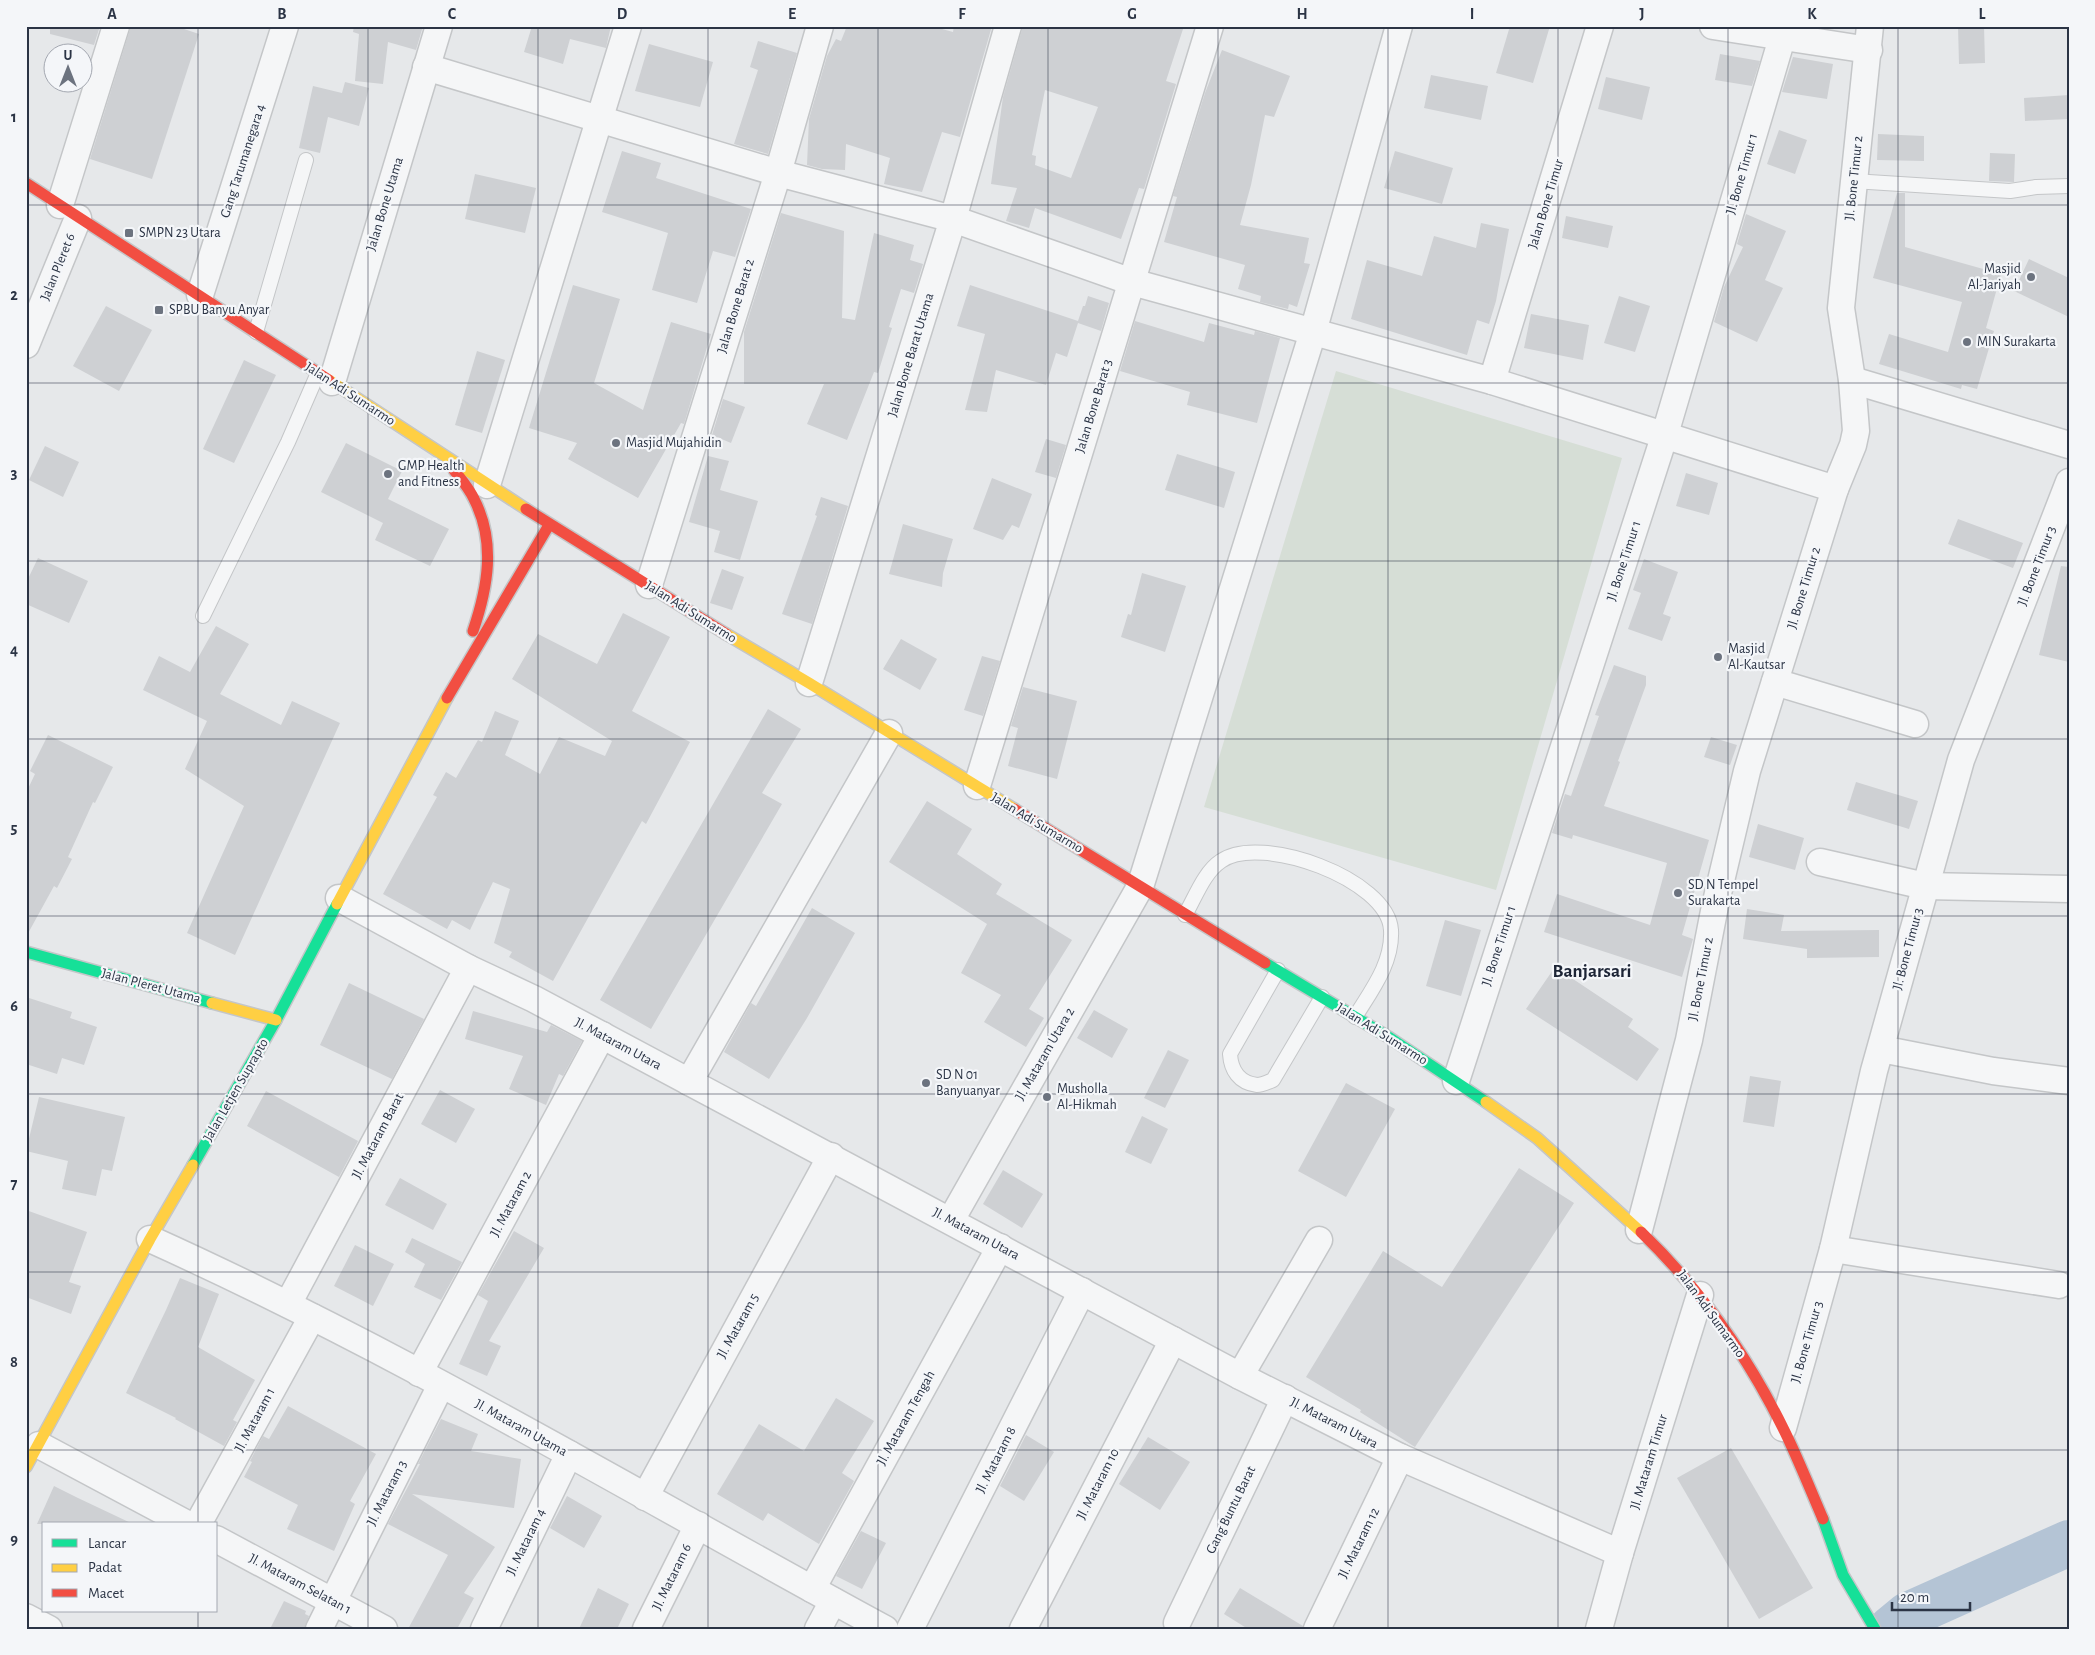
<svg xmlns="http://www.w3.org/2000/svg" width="2095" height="1655" viewBox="0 0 2095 1655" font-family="'Alegreya Sans',sans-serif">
	<rect width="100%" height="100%" fill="#e6e8ea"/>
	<path fill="#d6ded6" d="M1336,371L1622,458L1496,890L1204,807Z"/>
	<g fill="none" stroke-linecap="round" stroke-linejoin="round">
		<path stroke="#b4c4d5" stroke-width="46" d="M1891,1629L1908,1615L2069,1543"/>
	</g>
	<g fill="#ced0d3" fill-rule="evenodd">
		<path d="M50,26H100L94,45L50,34Z"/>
		<path d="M131,26H175L199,34L152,179L90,159Z"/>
		<path d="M354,26H423L416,50L388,42L383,84L355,81L359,34L353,32Z"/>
		<path d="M532,26H611L606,48L570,39L563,64L524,52Z"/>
		<path d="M847,26H931L953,32L954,26H992L960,137L942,132L922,192L884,184L890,158L846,144L845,170L822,169L807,165L809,119L827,56L836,39L841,41Z"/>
		<path d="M1023,26H1184L1166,81L1176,84L1144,189L1139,188L1121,239L1035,208L1029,228L1006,221L1017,188L991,184L1003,97ZM1045,90L1098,107L1071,178L1035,165L1036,156L1032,155Z"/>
		<path d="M1510,26H1550L1533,83L1496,73Z"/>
		<path d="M1958,26H1984L1985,63L1959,64Z"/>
		<path d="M758,41L797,53L768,154L734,144L758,70L750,67Z"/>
		<path d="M649,44L713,62L700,107L635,91Z"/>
		<path d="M1222,50L1290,76L1274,117L1265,115L1251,185L1240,225L1309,238L1304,263L1310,264L1297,307L1289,304L1288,309L1260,302L1261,296L1238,289L1245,265L1164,242L1177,197L1173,196L1205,93Z"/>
		<path d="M1720,54L1760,61L1752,86L1715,80Z"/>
		<path d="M1793,57L1833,64L1827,99L1782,92Z"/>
		<path d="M1431,75L1488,86L1481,120L1424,108Z"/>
		<path d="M1606,77L1650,87L1642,120L1598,109Z"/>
		<path d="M345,82L369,88L359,126L328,117L320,153L299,148L313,86L342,93Z"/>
		<path d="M2069,95V119L2025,121L2024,98Z"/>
		<path d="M1779,130L1807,140L1795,174L1767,164Z"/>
		<path d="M1878,134L1924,136V161L1877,160Z"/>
		<path d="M622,151L661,163L656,178L751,209L735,257L713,251L697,303L652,290L668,233L602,212Z"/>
		<path d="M1395,151L1453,168L1442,204L1384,188Z"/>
		<path d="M1990,153L2015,154L2014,182L1989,181Z"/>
		<path d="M475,174L536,188L525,233L465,219Z"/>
		<path d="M1897,193H1905V247L2001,274L1986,328L1994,331L1977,389L1962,385L1961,389L1879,364L1889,334L1948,352L1962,302L1873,278Z"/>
		<path d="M781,213L844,231L842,318L855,320L874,233L914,245L910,260L923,264L914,293L901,289L889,327L892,328L878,373L874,372L847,440L807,424L824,384H744V332Z"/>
		<path d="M1746,214L1786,231L1765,280L1783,288L1757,342L1714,322L1724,287L1743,247L1737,244Z"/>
		<path d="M1566,216L1613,226L1608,248L1562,238Z"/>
		<path d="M1481,223L1509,229L1496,301L1489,324L1477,320L1467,355L1351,319L1367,260L1422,276L1434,236L1476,248Z"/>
		<path d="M2029,259L2069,278V317L2014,291Z"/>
		<path d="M573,285L620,299L594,383L643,410L671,322L711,334L684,424L681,423L638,498L568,459L577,443L529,428Z"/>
		<path d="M970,285L1078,321L1083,306H1085L1088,296L1109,303L1101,331L1078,323L1067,357L1056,353L1046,385L996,370L987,412L965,410L985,334L957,326Z"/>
		<path d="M1619,296L1650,306L1635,352L1604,343Z"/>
		<path d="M106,306L152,330L119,391L73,366Z"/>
		<path d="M1531,314L1589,325L1583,360L1524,348Z"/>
		<path d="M1135,321L1204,342L1209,323L1254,335L1255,331L1280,338L1257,423L1187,405L1190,392L1120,371Z"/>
		<path d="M477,351L505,360L482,433L455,425Z"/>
		<path d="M244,360L276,375L234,463L203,449Z"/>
		<path d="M723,399L745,407L731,443L712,435Z"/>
		<path d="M1046,439L1066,445L1056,478L1035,472Z"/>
		<path d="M346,443L402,471L388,499L449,529L430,566L375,540L383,523L321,492Z"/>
		<path d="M45,446L79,462L63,497L29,480Z"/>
		<path d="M1177,454L1235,472L1224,508L1165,490Z"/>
		<path d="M708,456L729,461L720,490L758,501L740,560L714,552L720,531L689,522Z"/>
		<path d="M1686,473L1718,483L1709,515L1676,506Z"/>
		<path d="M992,478L1032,494L1019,528L1012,525L1003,540L973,529Z"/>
		<path d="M821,497L848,506L812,624L782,614L817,516L815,515Z"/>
		<path d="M1958,519L2023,543L2013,568L1948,544Z"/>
		<path d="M903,524L953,539L943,573L942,587L889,574Z"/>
		<path d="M38,558L88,581L69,623L26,604V583Z"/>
		<path d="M1644,559L1678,572L1663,614L1671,617L1662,641L1628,629L1641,593L1633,590Z"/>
		<path d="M2061,566L2069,567V662L2039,655Z"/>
		<path d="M722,569L744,577L732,610L710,603Z"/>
		<path d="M1142,573L1186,586L1165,652L1121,637L1128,614L1131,615Z"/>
		<path d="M623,613L670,637L632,711L690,742L646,824L642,821L553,981L509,957L512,952L494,943L510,889L493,882L470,930L452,920L447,929L383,894L437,797L433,795L446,772L456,778L478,740L482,742L495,711L519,721L505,755L540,774L559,737L605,756L612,741L512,679L538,634L597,664Z"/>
		<path d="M216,626L249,644L220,694L281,725L292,701L340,723L235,955L187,933L244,806L185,769L207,721L143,690L159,656L190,672Z"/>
		<path d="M901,639L937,659L920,690L883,669Z"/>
		<path d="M982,656L1000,661L983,716L964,710Z"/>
		<path d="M1614,665L1646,676V685L1618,761L1620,762L1604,806L1709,840L1682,935L1693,939L1682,977L1544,932L1557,894L1650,925L1667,863L1573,835L1572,839L1552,833L1565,794L1571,796L1599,716L1595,715Z"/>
		<path d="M1023,687L1077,701L1057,779L1008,766L1018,728L1011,726Z"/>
		<path d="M768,709L801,729L762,793L782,804L651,1029L600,1000Z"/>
		<path d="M48,735L113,767L95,803L93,802L68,857L72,859L57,888L54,886L26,937V793L35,774L30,771Z"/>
		<path d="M1711,737L1737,745L1730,765L1704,757Z"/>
		<path d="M1856,782L1918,801L1909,829L1847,810Z"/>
		<path d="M927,801L972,829L957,854L1002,884L996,894L1072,940L1029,1009L1044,1018L1026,1047L984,1022L1001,995L961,973L987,924L889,862Z"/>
		<path d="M1758,824L1804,838L1795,870L1749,857Z"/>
		<path d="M812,908L855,933L807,1018L769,1079L724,1052L751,1003L756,1006Z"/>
		<path d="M1747,909L1784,915L1781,931L1879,930V957L1807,958V949L1743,939Z"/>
		<path d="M1445,920L1481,930L1461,996L1426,986Z"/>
		<path d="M1555,967L1633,1019L1628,1027L1659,1049L1637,1081L1526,1009Z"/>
		<path d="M349,983L424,1019L392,1079L320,1045Z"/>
		<path d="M26,997L72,1012L70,1018L97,1027L84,1065L62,1058L57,1074L26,1064Z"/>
		<path d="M1094,1010L1128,1029L1112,1058L1077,1038Z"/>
		<path d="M473,1011L547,1032L551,1025L582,1041L563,1076L559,1074L546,1105L509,1089L523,1056L465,1039Z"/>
		<path d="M1168,1050L1189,1060L1165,1108L1144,1098Z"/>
		<path d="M1750,1076L1781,1081L1774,1127L1743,1122Z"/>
		<path d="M1346,1083L1395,1109L1346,1197L1298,1171Z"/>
		<path d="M440,1090L475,1109L456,1143L421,1124Z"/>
		<path d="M266,1091L358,1141L339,1177L247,1126Z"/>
		<path d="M39,1097L125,1117L112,1171L102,1169L96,1196L62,1189L68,1161L26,1151Z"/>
		<path d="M1142,1116L1168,1129L1151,1164L1125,1152Z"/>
		<path d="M1519,1168L1574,1203L1415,1447L1360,1412L1361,1410L1306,1377L1383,1251L1442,1287Z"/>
		<path d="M1003,1170L1043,1194L1022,1228L983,1204Z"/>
		<path d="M400,1178L447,1204L433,1230L385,1205Z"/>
		<path d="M26,1210L87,1232L69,1282L81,1286L71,1314L26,1297Z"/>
		<path d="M514,1231L544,1248L489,1341L501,1346L487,1376L459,1364L488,1301L478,1295Z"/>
		<path d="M412,1238L462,1262L441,1300L414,1287L425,1264L405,1252Z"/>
		<path d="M355,1245L394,1264L373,1306L334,1286Z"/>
		<path d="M180,1278L219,1294L198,1347L255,1380L233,1420L237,1422L224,1446L175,1419L176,1418L126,1393L166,1310Z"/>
		<path d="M836,1398L874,1421L842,1473L854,1481L819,1544L768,1513L763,1521L717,1494L759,1424L804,1451Z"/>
		<path d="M288,1406L376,1454L350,1501L355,1504L334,1551L287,1529L298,1505L244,1477L252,1462L250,1461L263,1436L269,1439Z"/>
		<path d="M441,1419L478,1434L471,1451L521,1459L514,1508L412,1494L495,1547L464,1593L474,1598L457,1629H408L448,1555L388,1524L420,1464H418Z"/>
		<path d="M1026,1435L1054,1452L1024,1501L1000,1486Z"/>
		<path d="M1148,1437L1190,1462L1160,1510L1119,1484Z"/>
		<path d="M1731,1448L1813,1588L1759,1619L1677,1478Z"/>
		<path d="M54,1486L78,1498L133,1524H37Z"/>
		<path d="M567,1496L602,1516L584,1548L550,1528Z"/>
		<path d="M861,1531L886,1543L862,1589L836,1576Z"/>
		<path d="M598,1588L629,1604L617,1629H579Z"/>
		<path d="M1240,1588L1303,1626L1302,1629H1248L1224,1614Z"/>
		<path d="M284,1601L306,1611L305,1614L309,1616L304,1629H270Z"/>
	</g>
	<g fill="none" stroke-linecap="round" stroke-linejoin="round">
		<defs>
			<g id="lane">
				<path d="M1853,181L2010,191L2036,187L2069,186"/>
				<path d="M256,332L306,160"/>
				<path d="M203,616L288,442L318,373"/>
				<path d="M1185,915C1195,898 1204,872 1221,861C1260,833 1388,879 1391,930C1393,963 1371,991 1355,1017"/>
				<path d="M1278,970L1230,1054C1231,1070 1239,1083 1257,1085C1262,1085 1268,1082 1273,1080L1322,997"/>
			</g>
			<g id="street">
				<path d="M1713,26L1869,50"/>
				<path d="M426,67L778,173L953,219L1132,282L1492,381L1835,489"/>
				<path d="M60,205L116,26"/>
				<path d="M200,295L285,26"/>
				<path d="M26,345L78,218"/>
				<path d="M1852,380L2069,445"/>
				<path d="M1492,381L1600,26"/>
				<path d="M332,382L439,26"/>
				<path d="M487,485L628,26"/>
				<path d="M649,585L778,173L820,26"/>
				<path d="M1775,682L1915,724"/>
				<path d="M809,683L953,219L1008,26"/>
				<path d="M977,786L1210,26"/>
				<path d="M1820,862L1925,886L2069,889"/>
				<path d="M339,898L468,968L534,999L1240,1376L1400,1457L1620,1553"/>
				<path d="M1881,1049L1993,1071L2069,1081"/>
				<path d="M1456,1081L1665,434L1782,38"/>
				<path d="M689,1082L889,733"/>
				<path d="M951,1220L1140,887L1313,332L1399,26"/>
				<path d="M1639,1230L1689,1040L1715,906L1747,771L1835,489L1853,445L1856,431L1852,380L1841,308L1870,26"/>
				<path d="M150,1239C403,1353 641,1497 885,1629"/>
				<path d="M1833,1249L2059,1285"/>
				<path d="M288,1304L468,968"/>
				<path d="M419,1373L602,1035"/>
				<path d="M1240,1376L1319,1240"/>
				<path d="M1783,1428L1833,1249L1874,1071L1961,760L2069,482"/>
				<path d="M39,1445L187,1524"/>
				<path d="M645,1497L831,1156"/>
				<path d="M198,1524L312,1317"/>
				<path d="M216,1539L384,1629"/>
				<path d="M812,1589L1000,1247"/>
				<path d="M26,1617L49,1629"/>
				<path d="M1177,1623L1285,1398"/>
				<path d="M319,1629L441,1385"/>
				<path d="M484,1629L569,1454"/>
				<path d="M646,1629L698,1525"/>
				<path d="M818,1629L833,1601"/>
				<path d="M910,1629L1082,1291"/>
				<path d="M1023,1629L1173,1340"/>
				<path d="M1317,1629L1400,1457"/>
				<path d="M1599,1629L1620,1553L1700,1295"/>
			</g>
			<g id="fast">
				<path d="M26,952L212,1003"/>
				<path d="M1265,963L1390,1038L1486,1102"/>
				<path d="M193,1165L276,1020L337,904"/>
				<path d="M1823,1519L1843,1575L1875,1629"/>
			</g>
			<g id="slow">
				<path d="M329,380L526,509"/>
				<path d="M726,634L809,683L1014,809"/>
				<path d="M337,904L447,698"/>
				<path d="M212,1003L276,1020"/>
				<path d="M1486,1102L1537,1138L1641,1232"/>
				<path d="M26,1467L150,1239L193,1165"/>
			</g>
			<g id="jam">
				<path d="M26,183L329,380"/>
				<path d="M454,470C461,479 469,488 474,499C496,542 488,587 473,631"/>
				<path d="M526,509L726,634"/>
				<path d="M447,698L549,525"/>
				<path d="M1014,809L1265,963"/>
				<path d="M1641,1232C1700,1289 1747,1355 1783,1428C1798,1458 1810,1489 1823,1519"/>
			</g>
		</defs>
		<use href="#lane" stroke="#c4c6c8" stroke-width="16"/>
		<use href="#street" stroke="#c4c6c8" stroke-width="29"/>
		<use href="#fast" stroke="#c4c6c8" stroke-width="14"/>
		<use href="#slow" stroke="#c4c6c8" stroke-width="14"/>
		<use href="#jam" stroke="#c4c6c8" stroke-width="14"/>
		<use href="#lane" stroke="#f5f6f7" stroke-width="14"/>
		<use href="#street" stroke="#f5f6f7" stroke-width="26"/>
		<use href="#fast" stroke="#16e098" stroke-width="11"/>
		<use href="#slow" stroke="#ffcf43" stroke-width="11"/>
		<use href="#jam" stroke="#f24e42" stroke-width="11"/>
	</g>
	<path fill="none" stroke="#2b3445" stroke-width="1" stroke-opacity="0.55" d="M198,26V1524M368,26V1629M538,26V1629M708,26V1629M878,26V1629M1048,26V1629M1218,26V1629M1388,26V1629M1558,26V1629M1728,26V1629M1898,26V1629M26,205H2069M26,383H2069M26,561H2069M26,739H2069M26,916H2069M26,1094H2069M26,1272H2069M26,1450H2069M198,1611V1629"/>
	<g fill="#6c737f" stroke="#f4f6f9" stroke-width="2">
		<rect x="124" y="228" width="10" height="10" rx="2.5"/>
		<circle cx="2031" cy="277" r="5"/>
		<rect x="154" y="305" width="10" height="10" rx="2.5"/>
		<circle cx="1967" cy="342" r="5"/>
		<circle cx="616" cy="443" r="5"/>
		<circle cx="388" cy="474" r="5"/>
		<circle cx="1718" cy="657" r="5"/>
		<circle cx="1678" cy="893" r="5"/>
		<circle cx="926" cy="1083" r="5"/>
		<circle cx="1047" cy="1097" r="5"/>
	</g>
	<g text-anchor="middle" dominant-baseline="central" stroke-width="4.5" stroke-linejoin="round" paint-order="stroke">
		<g font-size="14" fill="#2b3445" stroke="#f4f6f9">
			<text transform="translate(243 161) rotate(-72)">Gang Tarumanegara 4</text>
			<text transform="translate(1742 174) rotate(-74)">Jl. Bone Timur 1</text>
			<text transform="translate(1854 178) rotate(-84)">Jl. Bone Timur 2</text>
			<text transform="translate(385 204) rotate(-73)">Jalan Bone Utama</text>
			<text transform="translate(1546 204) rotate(-73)">Jalan Bone Timur</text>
			<text transform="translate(58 267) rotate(-68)">Jalan Pleret 6</text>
			<text transform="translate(736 306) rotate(-73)">Jalan Bone Barat 2</text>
			<text transform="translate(911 355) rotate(-73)">Jalan Bone Barat Utama</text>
			<text transform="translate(350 394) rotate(33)">Jalan Adi Sumarmo</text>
			<text transform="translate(1094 406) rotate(-73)">Jalan Bone Barat 3</text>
			<text transform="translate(1624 561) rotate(-72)">Jl. Bone Timur 1</text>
			<text transform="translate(2037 566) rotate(-69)">Jl. Bone Timur 3</text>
			<text transform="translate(1804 588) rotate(-73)">Jl. Bone Timur 2</text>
			<text transform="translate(691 612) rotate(32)">Jalan Adi Sumarmo</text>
			<text transform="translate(1037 823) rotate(31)">Jalan Adi Sumarmo</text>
			<text transform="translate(1499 946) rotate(-72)">Jl. Bone Timur 1</text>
			<text transform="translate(1908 949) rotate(-75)">Jl. Bone Timur 3</text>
			<text transform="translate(1701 979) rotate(-79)">Jl. Bone Timur 2</text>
			<text transform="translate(151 986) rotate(15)">Jalan Pleret Utama</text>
			<text transform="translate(1382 1034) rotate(32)">Jalan Adi Sumarmo</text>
			<text transform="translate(618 1044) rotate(28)">Jl. Mataram Utara</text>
			<text transform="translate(1045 1054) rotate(-60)">Jl. Mataram Utara 2</text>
			<text transform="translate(236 1090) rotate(-60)">Jalan Letjen Suprapto</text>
			<text transform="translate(378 1136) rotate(-62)">Jl. Mataram Barat</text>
			<text transform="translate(511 1204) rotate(-62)">Jl. Mataram 2</text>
			<text transform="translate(976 1234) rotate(28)">Jl. Mataram Utara</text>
			<text transform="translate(1711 1314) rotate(54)">Jalan Adi Sumarmo</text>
			<text transform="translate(738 1326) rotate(-61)">Jl. Mataram 5</text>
			<text transform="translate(1807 1342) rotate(-74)">Jl. Bone Timur 3</text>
			<text transform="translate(906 1418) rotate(-61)">Jl. Mataram Tengah</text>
			<text transform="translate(255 1420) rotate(-62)">Jl. Mataram 1</text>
			<text transform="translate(1334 1423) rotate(27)">Jl. Mataram Utara</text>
			<text transform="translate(521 1428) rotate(29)">Jl. Mataram Utama</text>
			<text transform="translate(996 1460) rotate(-63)">Jl. Mataram 8</text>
			<text transform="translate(1649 1462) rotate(-73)">Jl. Mataram Timur</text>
			<text transform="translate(1098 1484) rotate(-63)">Jl. Mataram 10</text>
			<text transform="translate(387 1493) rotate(-63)">Jl. Mataram 3</text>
			<text transform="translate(1231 1510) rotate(-64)">Gang Buntu Barat</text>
			<text transform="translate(526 1542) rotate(-64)">Jl. Mataram 4</text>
			<text transform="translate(1359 1543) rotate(-64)">Jl. Mataram 12</text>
			<text transform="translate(672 1577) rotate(-64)">Jl. Mataram 6</text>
			<text transform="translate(300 1584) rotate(28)">Jl. Mataram Selatan 1</text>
		</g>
		<g font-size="14" fill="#2b3445" stroke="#f4f6f9" text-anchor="start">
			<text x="139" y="233">SMPN 23 Utara</text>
			<text x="2021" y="269" text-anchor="end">Masjid<tspan x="2021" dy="16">Al-Jariyah</tspan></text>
			<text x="169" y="310">SPBU Banyu Anyar</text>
			<text x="1977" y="342">MIN Surakarta</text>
			<text x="626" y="443">Masjid Mujahidin</text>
			<text x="398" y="466">GMP Health<tspan x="398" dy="16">and Fitness</tspan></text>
			<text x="1728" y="649">Masjid<tspan x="1728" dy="16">Al-Kautsar</tspan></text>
			<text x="1688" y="885">SD N Tempel<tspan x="1688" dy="16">Surakarta</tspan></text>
			<text x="936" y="1075">SD N 01<tspan x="936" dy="16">Banyuanyar</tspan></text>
			<text x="1057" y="1089">Musholla<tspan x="1057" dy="16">Al-Hikmah</tspan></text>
		</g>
		<g font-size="19" font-weight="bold" fill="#1d2536" stroke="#f4f6f9">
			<text x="1592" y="971">Banjarsari</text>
		</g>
	</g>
	<rect width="2095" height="1655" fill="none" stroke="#f4f6f9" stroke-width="55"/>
	<rect x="42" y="1522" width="175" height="90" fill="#f4f6f9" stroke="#a4a8b1"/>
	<rect x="52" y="1539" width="25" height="8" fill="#16e098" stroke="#a4a8b1"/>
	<text x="88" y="1548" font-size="15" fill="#2b3445">Lancar</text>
	<rect x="52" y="1564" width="25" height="8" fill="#ffcf43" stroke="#a4a8b1"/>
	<text x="88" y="1572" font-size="15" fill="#2b3445">Padat</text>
	<rect x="52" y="1589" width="25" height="8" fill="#f24e42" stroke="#a4a8b1"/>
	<text x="88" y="1598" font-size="15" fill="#2b3445">Macet</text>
	<g transform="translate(68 68)"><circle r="24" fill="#f4f6f9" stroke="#a4a8b1"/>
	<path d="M0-4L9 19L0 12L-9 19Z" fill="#6c737f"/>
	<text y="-8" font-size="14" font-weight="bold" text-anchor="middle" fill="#2b3445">U</text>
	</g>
	<path d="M1892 1602v8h78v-8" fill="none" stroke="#2b3445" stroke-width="2.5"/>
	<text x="1900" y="1602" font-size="15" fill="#2b3445" stroke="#f4f6f9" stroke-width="4" paint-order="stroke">20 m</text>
	<rect x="28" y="28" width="2040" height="1600" fill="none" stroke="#2b3445" stroke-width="2"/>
	<g font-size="16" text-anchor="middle" font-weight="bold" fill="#2b3445">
		<text x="112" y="19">A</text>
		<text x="282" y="19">B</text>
		<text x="452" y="19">C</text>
		<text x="622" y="19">D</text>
		<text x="792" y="19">E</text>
		<text x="962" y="19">F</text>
		<text x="1132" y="19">G</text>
		<text x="1302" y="19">H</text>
		<text x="1472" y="19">I</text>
		<text x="1642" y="19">J</text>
		<text x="1812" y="19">K</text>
		<text x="1982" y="19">L</text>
		<text x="14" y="122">1</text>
		<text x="14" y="300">2</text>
		<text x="14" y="478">3</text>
		<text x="14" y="655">4</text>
		<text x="14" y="833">5</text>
		<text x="14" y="1011">6</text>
		<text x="14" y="1189">7</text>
		<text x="14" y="1367">8</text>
		<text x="14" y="1544">9</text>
	</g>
</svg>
